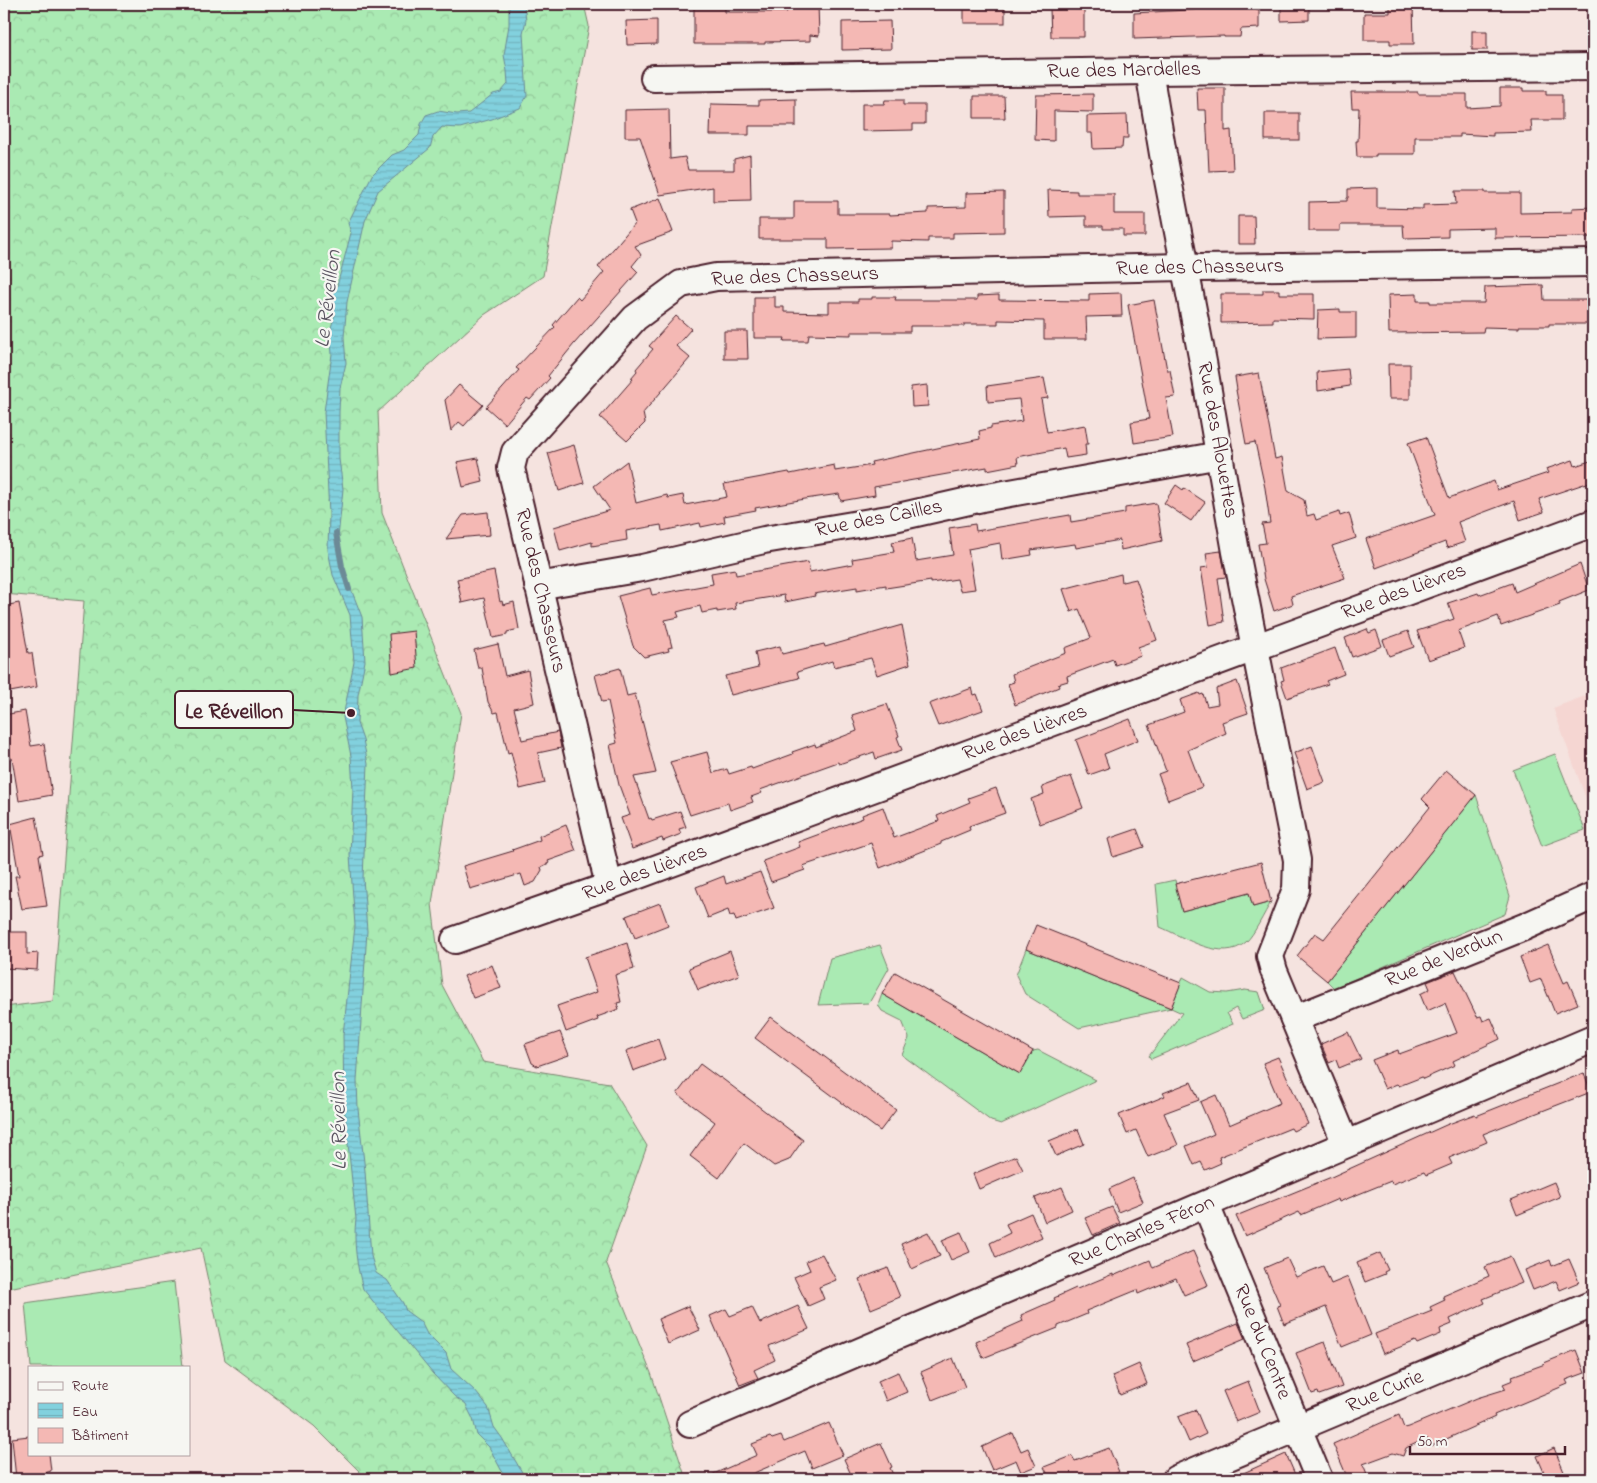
<svg xmlns="http://www.w3.org/2000/svg" width="1597" height="1483" viewBox="0 0 1597 1483" font-family="'Indie Flower',sans-serif">
	<defs>
		<pattern id="forest-crowns" width="20" height="18" patternUnits="userSpaceOnUse" patternTransform="scale(1.25)"><rect width="20" height="18" fill="#aaeab3"/><path d="M2 6a3 3 0 1 1 6 0M12 15a3 3 0 1 1 6 0" fill="none" stroke="#94c89a"/></pattern>
		<pattern id="water-rules" width="6" height="5" patternUnits="userSpaceOnUse" patternTransform="scale(1.25)"><rect width="6" height="5" fill="#82d1de"/><path d="M0 2.5h6" fill="none" stroke="#72b3bf"/></pattern>
	</defs>
	<rect width="100%" height="100%" fill="#f5e3df"/>
	<filter id="ink" filterUnits="userSpaceOnUse"><feTurbulence type="fractalNoise" baseFrequency=".02" numOctaves="2"/><feDisplacementMap in="SourceGraphic" scale="10" xChannelSelector="R" yChannelSelector="G"/><feConvolveMatrix kernelMatrix="1 2 1 2 8 2 1 2 1" color-interpolation-filters="sRGB"/></filter>
	<g filter="url(#ink)">
		<path fill="#f5d6d2" d="M1593,693V818L1553,708Z"/>
		<g fill="#aaeab3" stroke="#7a846f">
			<path d="M1555,754L1585,830L1542,846L1513,770Z"/>
			<path d="M1476,795L1510,896L1505,914L1334,988L1327,981Z"/>
			<path d="M1175,880L1182,911L1249,893L1253,907L1271,902C1265,912 1254,935 1246,942C1223,963 1184,937 1160,927L1156,884Z"/>
			<path d="M880,945L889,968L869,1003L818,1005L830,958Z"/>
			<path d="M1026,949L1171,1008L1183,977L1210,992L1227,993L1245,990L1259,992L1265,1010L1242,1019L1236,1008L1227,1013L1233,1024L1151,1059L1149,1056L1182,1013L1171,1008L1079,1028L1025,994L1016,975Z"/>
			<path d="M882,994L1020,1074L1033,1051L1038,1050L1096,1080L1001,1124L991,1121L902,1055L909,1038L902,1021L882,1011L878,1005Z"/>
			<path d="M174,1282L183,1367H31L25,1303Z"/>
		</g>
		<path fill="url(#forest-crowns)" stroke="#7a846f" d="M4,4H584L589,26L543,276L484,315L378,412L382,513L461,713L432,904L442,985L483,1062L609,1083L647,1146L606,1262L651,1373L686,1479H367L314,1426L225,1360L201,1248L4,1289V1007L53,1001L84,601L4,594Z"/>
		<path fill="url(#water-rules)" stroke="#6c8a96" d="M509,4H524L526,20L523,33L527,96L520,108L492,119L460,128L442,127L433,137L430,148L378,191L365,221L347,302L344,337L346,363L340,388L339,412V459L343,489L337,548L343,574L353,594L362,617L365,661L358,695L357,723L363,740L368,764L363,878L367,931L357,1081L358,1109L365,1171L371,1256L376,1273L387,1280L403,1303L406,1311L421,1322L427,1334L446,1353L451,1369L475,1391L488,1407L494,1427L502,1438L526,1479H506L489,1447L477,1435L473,1419L466,1405L454,1396L433,1374L363,1289C357,1267 353,1242 356,1219L344,1106L343,1035L355,926L350,855L353,789L351,756L343,717L354,662L350,615L333,575L328,550L329,514L324,412L332,354L330,331L335,314L331,296L337,286L351,233L348,223L372,175L392,155L404,150L419,135L421,124L426,115L438,111L457,114L469,113L493,94L501,92L508,84L507,71L504,55L509,25Z"/>
		<g fill="none" stroke-linecap="round" stroke-linejoin="round">
			<path stroke="#6c8a96" stroke-width="6" d="M336,533L342,566L349,589"/>
		</g>
		<g fill="#f4b8b4" stroke="#4a1f2b">
			<path d="M787,4H818L819,36L810,35V41L765,42V44H694V8H725V12H787Z"/>
			<rect x="964" y="4" width="41" height="19"/>
			<path d="M1281,4H1309V20L1281,21Z"/>
			<path d="M1390,4H1413L1414,44H1390V40H1364V13H1390Z"/>
			<path d="M1050,9H1084V37H1051Z"/>
			<path d="M1206,9H1259V28L1241,29L1240,37H1224V36L1134,39V13Z"/>
			<path d="M657,20V44L627,45L626,21Z"/>
			<path d="M890,21L891,49L842,50V22Z"/>
			<rect x="1472" y="31" width="15" height="19"/>
			<path d="M1197,88H1225V131L1231,130L1233,170L1209,171L1206,110H1198Z"/>
			<path d="M1500,88H1523V91H1546V95H1562V120H1531L1532,132L1493,133V136L1460,134V137H1415V154H1376V157H1357L1356,141H1358L1359,108H1352L1351,92H1418V94H1467V108L1500,106Z"/>
			<path d="M1093,94V112L1054,111V141L1035,140L1036,95Z"/>
			<path d="M974,96H1004L1005,118H974Z"/>
			<path d="M796,99V126H749V135H710L711,104L759,105V100Z"/>
			<path d="M885,100H903V105H925V124H913V130L862,131V104H884Z"/>
			<path d="M669,109L670,159L685,157L688,170H734V159L750,155L751,200L713,201V187L660,195L640,137H625V110Z"/>
			<rect x="1265" y="113" width="34" height="27"/>
			<path d="M1127,115L1128,138H1123L1122,148L1093,149L1092,133H1087V116Z"/>
			<path d="M1377,188V208L1423,209V205L1456,204L1455,191H1485V193H1520V213L1572,212V208L1593,207V237L1495,238V228L1448,229V237L1404,238L1403,225H1340V231H1309V202L1347,201V198H1348V189Z"/>
			<path d="M1048,190L1077,191V194H1114V214H1145V236H1123V229H1103V226H1086V216L1049,217Z"/>
			<path d="M1004,192V232L953,233V238H928V242L891,241V248L828,249V239H759V219H794V201H838V214H890V215L928,213V208L966,207V193Z"/>
			<path d="M660,198L673,232L635,246L641,255L632,266L638,272L574,344L548,376L550,378L530,400L527,398L505,424L486,407L519,370L516,368L555,327L553,325L577,297L580,300L604,272L598,267L635,223L630,210Z"/>
			<path d="M1238,216H1254L1255,244H1238Z"/>
			<path d="M1543,285L1544,300H1593V324H1549V326H1519V328L1484,327L1483,332L1389,333L1388,295L1417,294V301H1430V303H1484L1485,287Z"/>
			<path d="M1263,290H1279V294H1314V319L1273,318V322L1221,323V294H1263Z"/>
			<path d="M1121,293L1122,316L1086,317L1087,339H1044V321L998,320V324H964V326H910V332H851V335L809,334L808,341H784L785,338H754V297H775V307H784V312L829,313V302H858V299H872V297H896L895,300H977V296L999,295V300L1089,301V294Z"/>
			<path d="M1154,300L1167,370H1170L1175,397L1166,398L1173,437L1134,443L1131,422L1149,419L1128,305Z"/>
			<path d="M1340,309V312H1356V338L1317,339L1318,310Z"/>
			<path d="M676,316L691,329L676,346L690,358L643,413L645,423L627,441L600,417L633,379L631,378L637,371L636,369L653,349L649,346Z"/>
			<path d="M724,331H747L748,359H724Z"/>
			<path d="M1388,364H1410V399H1389Z"/>
			<path d="M1348,369L1350,386L1318,391L1317,372Z"/>
			<path d="M1259,373L1275,459L1282,457L1288,491L1304,500L1307,516L1314,514L1316,520L1339,512L1340,516L1349,513L1356,538L1332,546L1345,578L1291,596L1293,604L1274,611L1264,579L1258,544L1266,543L1262,524L1270,523L1265,488L1255,442L1246,444L1236,390H1237L1235,377Z"/>
			<path d="M1044,378L1048,398L1041,399L1047,432L1085,425L1088,444H1085L1086,455L1066,458L1064,448L1017,457L1018,464L987,470V467L874,487L875,495L841,501L839,494L805,499L755,508L756,510L724,516L725,522L701,527L700,523L662,531L661,525L626,531L627,540L592,546V542L560,551L554,527L610,510L594,486L627,461L636,503L667,495L668,498L683,495L685,505L727,497L724,484L789,472L790,474L834,465L835,471L872,465L871,462L980,439L979,431L991,428V426L1022,421L1019,399L988,402L987,386Z"/>
			<path d="M459,385L483,405L464,426L459,422L451,431L445,400Z"/>
			<path d="M927,385L928,406L912,407L911,387Z"/>
			<path d="M1426,437L1449,498L1494,481L1497,490L1548,473L1546,469L1573,460L1575,466L1593,460V481L1539,499L1544,512L1520,520L1514,501L1458,522L1465,542L1447,548L1445,542L1376,568L1366,539L1435,515L1408,443Z"/>
			<path d="M574,445L584,483L559,491L548,453Z"/>
			<path d="M478,458L483,482L463,487L457,462Z"/>
			<path d="M1176,485L1183,490L1184,488L1205,502L1191,521L1164,503Z"/>
			<path d="M1156,503L1162,541L1121,550L1120,540L1076,548L1075,544L1031,550L1032,555L1002,560L1000,543L968,549L975,589L960,591L957,579L931,583V581L886,588V585L857,590V587L814,594L815,596L785,602L784,595L735,603L736,609L717,612V610L702,613L700,606L677,612L679,617L665,620L672,647L668,648L669,651L644,657L633,646L618,596L650,588L652,595L713,584L711,573L735,569L736,575L808,562L810,572L853,564L852,559L894,552L892,542L912,538L916,561L953,555L949,528L975,524L976,531L1070,515L1071,522L1125,513V508Z"/>
			<path d="M488,512L490,535L446,539L463,515Z"/>
			<path d="M1221,551L1226,577L1218,578L1224,622L1210,625L1201,568L1208,567L1206,553Z"/>
			<path d="M1580,564L1589,590L1559,602L1560,605L1501,626L1498,616L1458,631L1464,648L1428,660L1417,631L1454,619L1448,603L1478,593L1479,595L1512,583L1515,592Z"/>
			<path d="M494,571L500,602L502,601L503,605L514,602L519,629L507,632V635L493,638L484,598L462,603L457,579Z"/>
			<path d="M1121,574L1122,582L1136,579L1157,640L1138,647L1141,656L1115,665L1113,659L1067,676L1068,681L1058,684L1059,687L1015,705L1008,684L1014,682L1012,674L1066,653L1065,648L1091,638L1079,609L1071,612L1063,589Z"/>
			<path d="M19,603L28,653H32L37,687L10,692L4,648V606Z"/>
			<path d="M902,625L910,664L877,675L871,658L834,667L832,661L797,672L799,678L731,695L725,676L758,668L755,652L780,646L782,654L824,644L825,647Z"/>
			<path d="M1367,629L1369,633L1376,630L1382,646L1352,657L1345,638Z"/>
			<path d="M414,631L417,668L392,673L389,634Z"/>
			<path d="M1408,631L1414,647L1389,656L1383,640Z"/>
			<path d="M498,644L505,676L528,670L534,703L514,708L522,740L558,732L561,748L538,753L545,783L520,789L511,752L508,753L498,712L494,713L488,702L482,668H478L474,650Z"/>
			<path d="M1335,648L1344,674L1326,681L1328,684L1287,698L1281,681L1284,680L1281,668Z"/>
			<path d="M620,668L627,696L635,694L656,773L634,777L649,819L651,818L652,820L680,811L686,827L679,829L681,834L663,841L662,838L632,849L621,818L630,815L619,785L610,745L617,743L608,701L602,702L595,675Z"/>
			<path d="M1237,681L1248,713L1222,722L1226,733L1188,750L1202,787L1168,800L1158,774L1166,771L1149,725L1184,712L1180,700L1199,693L1200,695L1203,694L1207,706L1218,704L1216,689Z"/>
			<path d="M972,688L974,695L977,694L983,710L938,726L929,704Z"/>
			<path d="M887,704L899,736L897,737L902,750L876,759L874,752L839,764L838,762L760,790L762,793L751,797L753,802L730,810L728,803L690,815L670,762L707,752L713,773L727,769L729,774L751,767L752,769L793,754L792,752L815,744L816,747L857,731L852,715Z"/>
			<path d="M25,711L31,746L44,744L52,795L19,801L12,758L10,759L9,749H6L4,736V715Z"/>
			<path d="M1130,719L1138,740L1104,754L1109,768L1089,775L1076,740Z"/>
			<path d="M1312,746L1325,782L1307,789L1294,753Z"/>
			<path d="M1446,770L1476,795L1327,981L1297,956L1315,933L1324,939L1430,807L1422,799Z"/>
			<path d="M1071,776L1083,808L1040,824L1031,799L1044,794L1042,787Z"/>
			<path d="M996,788L1005,813L969,826L970,830L941,842V844L880,868L871,843L803,866L805,870L771,882L763,861L800,847L798,842L863,818L862,815L883,807L894,838L939,821L937,816L970,802L968,798Z"/>
			<path d="M36,817L43,854L39,855L47,906L22,909L15,876H19L10,824Z"/>
			<path d="M566,825L576,851L548,861L549,863L541,867L542,870L535,882L525,886L521,874L470,889L463,866L513,851L512,850L540,840L539,836Z"/>
			<path d="M1137,829L1144,847L1113,857L1108,839Z"/>
			<path d="M1261,862L1271,902L1253,907L1249,893L1182,911L1175,884Z"/>
			<path d="M760,872L774,908L736,921L734,915L730,916L728,910L708,918L696,887L724,876L726,884Z"/>
			<path d="M660,903L668,925L635,938L626,916Z"/>
			<path d="M1036,925L1181,983L1171,1008L1026,949Z"/>
			<path d="M5,932H27V954L38,953L37,970L4,968V954H6Z"/>
			<path d="M627,943L634,969L615,975L621,1002L617,1003L619,1009L597,1017L598,1020L566,1032L557,1006L597,992L585,957Z"/>
			<path d="M1548,945L1564,983L1568,981L1578,1004L1555,1013L1541,979L1530,983L1520,957Z"/>
			<path d="M730,951L739,975L698,990L689,968Z"/>
			<path d="M492,965L501,988L473,998L464,976Z"/>
			<path d="M1455,971L1477,1017L1481,1016L1483,1021L1491,1018L1500,1039L1453,1061L1455,1065L1423,1079L1422,1077L1399,1086L1397,1084L1385,1089L1372,1060L1398,1050L1399,1054L1457,1033L1445,1003L1427,1011L1420,994L1430,989L1427,982Z"/>
			<path d="M895,972L1033,1051L1020,1074L882,994Z"/>
			<path d="M771,1017L896,1110L880,1131L755,1038Z"/>
			<path d="M560,1032L569,1055L537,1066L532,1063L525,1044Z"/>
			<path d="M1348,1032L1361,1059L1339,1068L1336,1060L1329,1063L1321,1044Z"/>
			<path d="M658,1039L665,1059L633,1071L626,1051Z"/>
			<path d="M1278,1057L1308,1124L1293,1131L1291,1128L1219,1157L1221,1163L1205,1170L1201,1162L1194,1165L1186,1146L1214,1134L1200,1102L1216,1095L1229,1125L1280,1103L1263,1063Z"/>
			<path d="M700,1064L719,1078L720,1077L803,1140L789,1160L774,1166L744,1143L719,1178L690,1156L715,1122L677,1094Z"/>
			<path d="M1584,1073L1591,1092L1483,1134L1487,1142L1449,1158L1452,1164L1426,1175L1424,1172L1392,1184L1391,1181L1339,1202L1338,1199L1301,1215L1299,1212L1245,1236L1236,1216L1329,1178L1446,1125L1475,1114L1476,1116Z"/>
			<path d="M1191,1082L1199,1100L1164,1113L1178,1145L1148,1157L1136,1130L1127,1134L1119,1115L1165,1096L1163,1093Z"/>
			<path d="M1078,1129L1084,1144L1056,1156L1049,1141Z"/>
			<path d="M1016,1156L1023,1170L979,1189L973,1174Z"/>
			<path d="M1133,1178L1143,1202L1118,1212L1109,1189Z"/>
			<path d="M1554,1182L1560,1197L1517,1215L1511,1200Z"/>
			<path d="M1062,1187L1072,1210L1045,1222L1035,1198Z"/>
			<path d="M1112,1207L1120,1223L1093,1235L1085,1218Z"/>
			<path d="M1031,1213L1042,1237L996,1258L990,1243L1010,1233L1006,1224Z"/>
			<path d="M928,1232L940,1256L912,1269L901,1244Z"/>
			<path d="M961,1232L970,1252L951,1260L942,1240Z"/>
			<path d="M1193,1251L1208,1285L1184,1295L1176,1278L1138,1294L1137,1290L1086,1311L1087,1314L1058,1326V1328L983,1358L976,1342L1023,1321L1021,1315L1055,1300L1054,1298L1076,1288L1077,1289L1113,1274V1276L1150,1260L1153,1268Z"/>
			<path d="M1380,1253L1388,1270L1384,1272L1385,1274L1365,1282L1357,1263Z"/>
			<path d="M822,1254L836,1280L819,1287L824,1299L808,1306L794,1277L810,1270L806,1261Z"/>
			<path d="M1510,1256L1522,1283L1483,1299L1485,1303L1450,1319L1452,1324L1440,1329L1441,1334L1417,1344L1415,1341L1383,1354L1375,1334L1432,1311L1430,1307L1445,1300L1443,1296L1489,1276L1485,1267Z"/>
			<path d="M1287,1258L1296,1277L1323,1266L1331,1284L1348,1277L1371,1335L1342,1347L1326,1307L1284,1324L1277,1306L1280,1305L1264,1268Z"/>
			<path d="M1569,1259L1579,1282L1560,1290L1556,1281L1533,1290L1525,1270L1550,1260L1552,1266Z"/>
			<path d="M888,1268L900,1297L871,1309L859,1279Z"/>
			<path d="M688,1306L700,1330L668,1344L658,1319Z"/>
			<path d="M798,1306L809,1329L769,1346L775,1360L754,1370L758,1378L740,1385L710,1316L726,1309L730,1316L752,1307L760,1323Z"/>
			<path d="M1238,1323L1245,1339L1193,1361L1186,1345Z"/>
			<path d="M1325,1342L1342,1387L1319,1395L1318,1392L1312,1394L1296,1353Z"/>
			<path d="M1576,1350L1585,1373L1566,1380L1568,1384L1494,1415L1495,1417L1431,1446L1427,1438L1406,1448L1403,1456L1393,1453L1363,1464L1367,1474L1354,1479H1348L1333,1444L1399,1415L1404,1428L1408,1427L1477,1398L1506,1389L1503,1384L1513,1380L1512,1376L1545,1364L1544,1363Z"/>
			<path d="M953,1358L965,1387L932,1400L921,1372Z"/>
			<path d="M1139,1364L1147,1384L1120,1395L1112,1376Z"/>
			<path d="M898,1372L907,1392L886,1401L878,1381Z"/>
			<path d="M1248,1381L1260,1412L1236,1422L1223,1391Z"/>
			<path d="M1196,1410L1206,1434L1189,1442L1178,1417Z"/>
			<path d="M829,1423L843,1455L812,1468L805,1451L740,1479H702L757,1455L752,1444L770,1437L772,1439L781,1436L784,1442Z"/>
			<path d="M1013,1433L1021,1451L1028,1448L1036,1466L1021,1472L1016,1460L992,1470L982,1447Z"/>
			<path d="M29,1436V1454H49L51,1471L45,1473L46,1479H16L12,1438Z"/>
			<path d="M881,1443L892,1467L890,1468L895,1479H853L844,1459Z"/>
			<path d="M1109,1448L1119,1472L1101,1479H1050L1044,1467L1072,1456L1075,1461Z"/>
			<path d="M1554,1448L1567,1479H1547L1537,1456Z"/>
			<path d="M1286,1454L1297,1479H1230Z"/>
		</g>
		<g fill="none" stroke-linecap="round" stroke-linejoin="round">
			<defs>
				<g id="minor">
					<path d="M1149,71L1163,154L1203,362L1236,552L1297,860L1296,889L1270,956L1274,971L1346,1144"/>
					<path d="M654,78L1149,71L1593,67"/>
					<path d="M538,586L642,568L764,540L894,518L982,498L1220,455"/>
					<path d="M609,886L511,468L515,452L635,318L681,284L716,277L1184,267L1199,268L1593,263"/>
					<path d="M455,940L609,886L1593,523"/>
					<path d="M1294,1019L1524,927L1593,896"/>
					<path d="M1206,1205L1319,1479"/>
					<path d="M690,1424L1593,1039"/>
					<path d="M1176,1479L1593,1304"/>
				</g>
			</defs>
			<use href="#minor" stroke="#4a1f2b" stroke-width="30"/>
			<use href="#minor" stroke="#f6f6f2" stroke-width="26"/>
		</g>
	</g>
	<g text-anchor="middle" dominant-baseline="central" stroke-width="4.5" stroke-linejoin="round" paint-order="stroke">
		<g font-size="21" fill="#4a1f2b" stroke="#f6f6f2">
			<text transform="translate(1124 71) rotate(-1)">Rue des Mardelles</text>
			<text transform="translate(1200 268) rotate(-1)">Rue des Chasseurs</text>
			<text transform="translate(795 277) rotate(-2)">Rue des Chasseurs</text>
			<text transform="translate(1217 440) rotate(80)">Rue des Alouettes</text>
			<text transform="translate(879 519) rotate(-11)">Rue des Cailles</text>
			<text transform="translate(540 591) rotate(77)">Rue des Chasseurs</text>
			<text transform="translate(1404 592) rotate(-20)">Rue des Lièvres</text>
			<text transform="translate(1025 733) rotate(-20)">Rue des Lièvres</text>
			<text transform="translate(645 873) rotate(-20)">Rue des Lièvres</text>
			<text transform="translate(1444 959) rotate(-22)">Rue de Verdun</text>
			<text transform="translate(1142 1232) rotate(-23)">Rue Charles Féron</text>
			<text transform="translate(1262 1342) rotate(68)">Rue du Centre</text>
			<text transform="translate(1385 1392) rotate(-23)">Rue Curie</text>
		</g>
		<g font-size="22" font-style="italic" fill="#5b5461" stroke="#f6f6f2">
			<text transform="translate(329 299) rotate(-83)">Le Réveillon</text>
			<text transform="translate(340 1121) rotate(-91)">Le Réveillon</text>
		</g>
	</g>
	<path fill="none" stroke="#4a1f2b" stroke-width="2" d="M351 713L293 710"/>
	<circle fill="#4a1f2b" stroke="#f6f6f2" stroke-width="2" cx="351" cy="713" r="5"/>
	<rect fill="#f6f6f2" stroke="#4a1f2b" stroke-width="2" x="175" y="691" width="118" height="37" rx="5"/>
	<g font-size="22" text-anchor="middle" font-weight="bold" fill="#4a1f2b">
		<text x="234" y="718">Le Réveillon</text>
	</g>
	<rect width="1597" height="1483" fill="none" stroke="#f6f6f2" stroke-width="20"/>
	<rect x="10" y="10" width="1577" height="1463" fill="none" stroke="#4a1f2b" stroke-width="2" filter="url(#ink)"/>
	<rect x="28" y="1366" width="162" height="90" fill="#f6f6f2" stroke="#b1a0a2"/>
	<rect x="38" y="1382" width="25" height="8" fill="#f6f6f2" stroke="#b1a0a2"/>
	<text x="72" y="1390" font-size="15" fill="#4a1f2b">Route</text>
	<rect x="38" y="1403" width="25" height="15" fill="url(#water-rules)" stroke="#b1a0a2"/>
	<text x="72" y="1416" font-size="15" fill="#4a1f2b">Eau</text>
	<rect x="38" y="1428" width="25" height="15" fill="#f4b8b4" stroke="#b1a0a2"/>
	<text x="72" y="1440" font-size="15" fill="#4a1f2b">Bâtiment</text>
	<path d="M1410 1446v8h155v-8" fill="none" stroke="#4a1f2b" stroke-width="2.5"/>
	<text x="1417" y="1446" font-size="15" fill="#4a1f2b" stroke="#f6f6f2" stroke-width="4" paint-order="stroke">50 m</text>
</svg>
